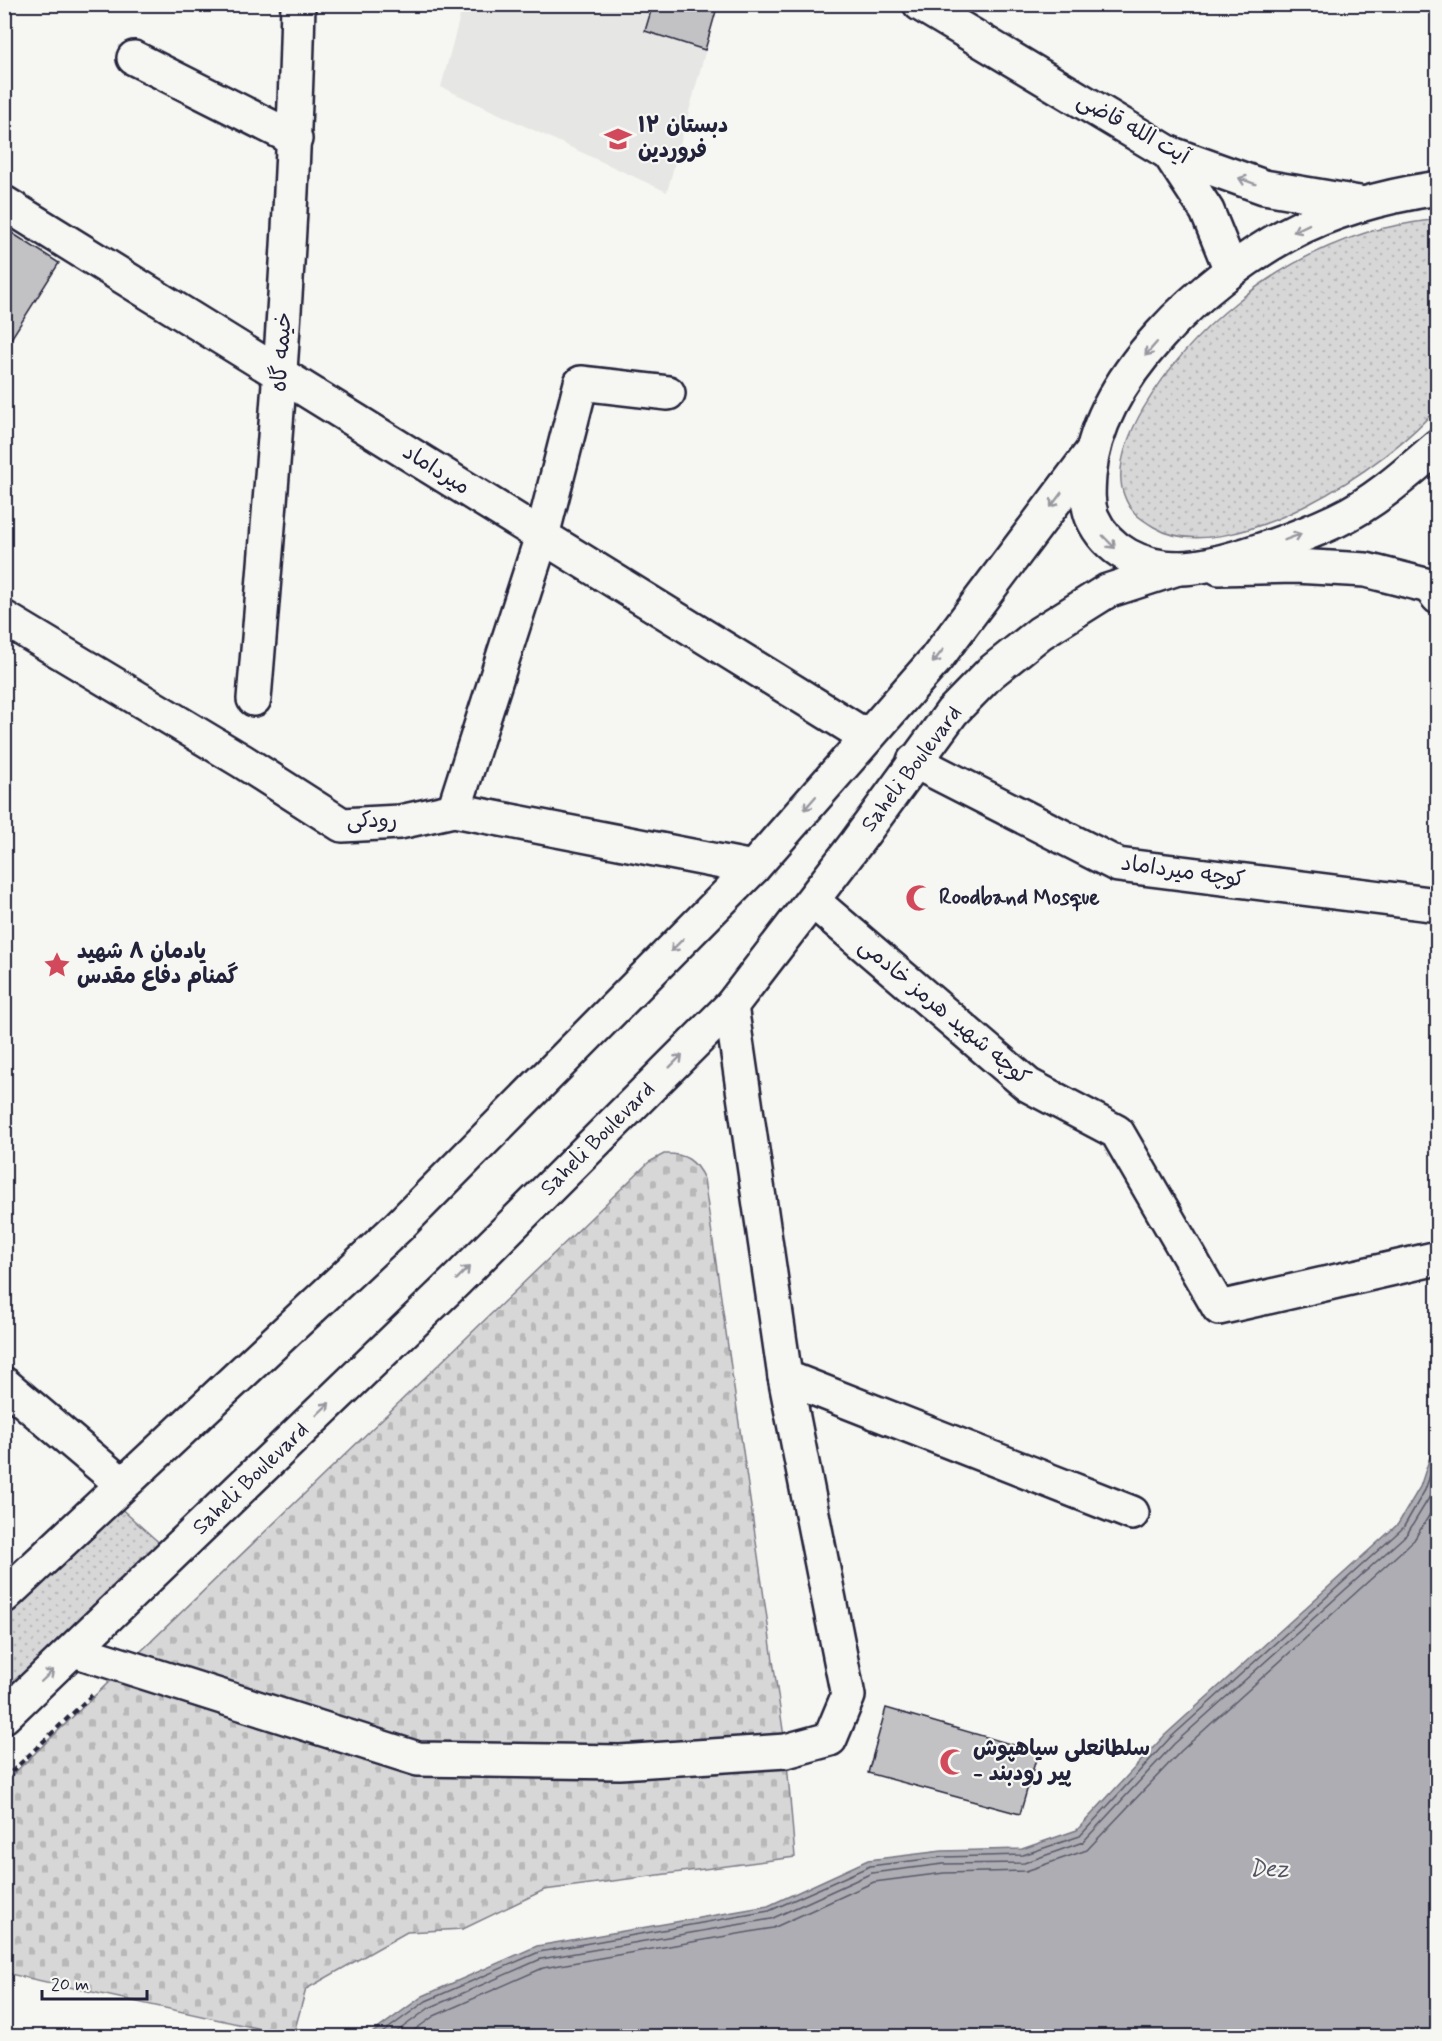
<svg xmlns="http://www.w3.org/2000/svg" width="1442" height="2041" viewBox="0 0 1442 2041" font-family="Mynerve,'Playpen Sans Arabic',sans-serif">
	<defs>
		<pattern id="grass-dots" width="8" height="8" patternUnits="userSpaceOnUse" patternTransform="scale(1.5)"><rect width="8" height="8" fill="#d7d7d7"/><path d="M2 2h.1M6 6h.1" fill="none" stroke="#b8b8b9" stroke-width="1.8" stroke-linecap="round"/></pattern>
		<pattern id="cemetery-stones" width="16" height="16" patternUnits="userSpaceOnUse" patternTransform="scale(1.5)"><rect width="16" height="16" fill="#d7d7d7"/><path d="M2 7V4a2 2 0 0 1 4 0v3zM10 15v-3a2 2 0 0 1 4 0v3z" fill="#b8b8b9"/></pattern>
	</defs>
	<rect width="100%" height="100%" fill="#f6f6f2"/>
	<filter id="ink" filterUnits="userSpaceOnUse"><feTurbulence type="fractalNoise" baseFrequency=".0167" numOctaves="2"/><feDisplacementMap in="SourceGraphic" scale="12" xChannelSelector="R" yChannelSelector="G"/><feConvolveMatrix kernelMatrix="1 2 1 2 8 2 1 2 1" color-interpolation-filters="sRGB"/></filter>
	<g filter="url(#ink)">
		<path fill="#e6e6e4" d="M463,5H718L667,192L441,87Z"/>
		<g fill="url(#grass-dots)" stroke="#7c7c89" stroke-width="1.5">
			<path d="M1437,219L1438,406C1391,465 1228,572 1154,527C1139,518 1130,512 1124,495C1114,468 1130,432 1143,409C1191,328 1272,263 1362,234C1386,226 1412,223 1437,219Z"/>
			<path d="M118,1506L164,1547L5,1699V1613Z"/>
		</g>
		<path fill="url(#cemetery-stones)" stroke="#7c7c89" stroke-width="1.5" d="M664,1154C685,1153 695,1160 704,1179L786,1751L795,1857L544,1890L463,1929L407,1932L306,1989L293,2036L5,1973V1782L649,1162Z"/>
		<path fill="#adadb3" stroke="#757583" stroke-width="1.5" d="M1437,1436V2036H368L423,1996L537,1946L768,1906L868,1860L942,1851L1022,1849L1077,1830L1165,1735L1398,1524L1420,1487Z"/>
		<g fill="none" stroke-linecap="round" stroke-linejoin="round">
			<g stroke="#5a5a6b" stroke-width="1.5">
				<path d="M378,2036L426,2001L539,1952L769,1911L870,1866L943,1857L1023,1855L1080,1836L1169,1739L1403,1528L1425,1490L1438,1452"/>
				<path d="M391,2036L429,2008L541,1959L771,1919L872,1873L943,1864L1024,1863L1083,1842L1174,1744L1407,1534L1432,1493L1438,1476"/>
				<path d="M406,2036L434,2016L543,1968L773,1928L874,1882L944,1873L1026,1871L1087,1850L1181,1751L1414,1540L1438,1501"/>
			</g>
		</g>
		<g fill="#c2c2c4" stroke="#22223b" stroke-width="1.5">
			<path d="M653,4H718L705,50L645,31Z"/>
			<path d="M4,228L59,263L4,350Z"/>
			<path d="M886,1708L1038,1752L1020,1814L868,1773Z"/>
		</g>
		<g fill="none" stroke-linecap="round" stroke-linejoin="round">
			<defs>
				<g id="minor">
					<path d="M134,58L295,139"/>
					<path d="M1169,153L1207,211L1231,270"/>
					<path d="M4,203L867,737"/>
					<path d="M1219,568L1295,566L1366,570L1429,586L1438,597"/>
					<path d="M4,618L242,761L342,825L400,822L454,810L753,868"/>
					<path d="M254,699C273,468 293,237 298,4"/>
					<path d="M914,761L1118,865L1438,905"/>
					<path d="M454,810L542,536L581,383L668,393"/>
					<path d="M813,901L1028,1085L1117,1132L1219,1308L1438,1258"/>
					<path d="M785,1377L1132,1513"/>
					<path d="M4,1384L122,1484"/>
					<path d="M74,1650L418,1759L620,1762L786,1751L830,1739L848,1696L785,1377L731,1006"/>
				</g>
				<g id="major">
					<path d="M920,4L1169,153L1264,187L1359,203"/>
					<path d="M1438,188C1386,196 1334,209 1288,234C1205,279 1097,377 1089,476C1088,490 1087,504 1092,517C1107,551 1142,568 1178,568C1217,569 1301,537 1337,520C1375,502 1407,473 1438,446"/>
					<path d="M4,1596L399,1226L753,868L936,659L1091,453"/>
					<path d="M4,1716L456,1281L731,1006L857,842L952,712L990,673L1040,633L1107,591L1178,568"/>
				</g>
			</defs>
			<use href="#minor" stroke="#22223b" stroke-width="38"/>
			<use href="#major" stroke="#22223b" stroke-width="38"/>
			<path stroke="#22223b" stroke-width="4" stroke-dasharray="6 4.5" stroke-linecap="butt" d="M4,1779L95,1692"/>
			<use href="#minor" stroke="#f6f6f2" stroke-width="33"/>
			<use href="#major" stroke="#f6f6f2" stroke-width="33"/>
		</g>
		<defs><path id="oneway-shaft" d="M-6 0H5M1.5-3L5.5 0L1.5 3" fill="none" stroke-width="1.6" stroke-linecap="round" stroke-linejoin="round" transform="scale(1.5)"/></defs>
		<g stroke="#9797a0">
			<use href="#oneway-shaft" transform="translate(1247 181) rotate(-160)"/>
			<use href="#oneway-shaft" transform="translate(1301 228) rotate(154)"/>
			<use href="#oneway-shaft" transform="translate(1151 349) rotate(131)"/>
			<use href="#oneway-shaft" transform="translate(1056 500) rotate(127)"/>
			<use href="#oneway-shaft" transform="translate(1293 537) rotate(-21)"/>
			<use href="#oneway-shaft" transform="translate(1109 542) rotate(46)"/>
			<use href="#oneway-shaft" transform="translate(938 656) rotate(128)"/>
			<use href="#oneway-shaft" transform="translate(810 803) rotate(131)"/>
			<use href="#oneway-shaft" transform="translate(677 945) rotate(135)"/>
			<use href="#oneway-shaft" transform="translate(676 1061) rotate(-45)"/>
			<use href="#oneway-shaft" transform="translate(463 1273) rotate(-45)"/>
			<use href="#oneway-shaft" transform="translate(323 1409) rotate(-44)"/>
			<use href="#oneway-shaft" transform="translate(47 1676) rotate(-44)"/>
		</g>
	</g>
	<defs>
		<symbol id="school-bare" viewBox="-9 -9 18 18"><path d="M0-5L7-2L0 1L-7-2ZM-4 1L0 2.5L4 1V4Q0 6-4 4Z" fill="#d1495b" stroke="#f6f6f2" stroke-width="2.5" paint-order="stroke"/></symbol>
		<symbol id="mosque-bare" viewBox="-9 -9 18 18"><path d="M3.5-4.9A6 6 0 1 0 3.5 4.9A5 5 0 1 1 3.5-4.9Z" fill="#d1495b" stroke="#f6f6f2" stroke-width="2.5" paint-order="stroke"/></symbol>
		<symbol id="sight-bare" viewBox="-9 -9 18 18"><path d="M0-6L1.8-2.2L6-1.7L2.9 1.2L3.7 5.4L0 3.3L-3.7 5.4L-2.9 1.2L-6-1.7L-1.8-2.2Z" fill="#d1495b" stroke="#f6f6f2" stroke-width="2.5" paint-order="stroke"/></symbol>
	</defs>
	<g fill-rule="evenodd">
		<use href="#school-bare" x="599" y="120" width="38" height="38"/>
		<use href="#mosque-bare" x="900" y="879" width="38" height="38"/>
		<use href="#sight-bare" x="38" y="946" width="38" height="38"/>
		<use href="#mosque-bare" x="934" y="1743" width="38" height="38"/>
	</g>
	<g text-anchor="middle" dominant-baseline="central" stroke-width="4.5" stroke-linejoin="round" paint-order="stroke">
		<g font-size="22" font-weight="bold" fill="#22223b" stroke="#f6f6f2" text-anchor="start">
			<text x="638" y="126">دبستان ۱۲<tspan x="638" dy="25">فروردین</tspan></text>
			<text x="939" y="898">Roodband Mosque</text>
			<text x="77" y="952">یادمان ۸ شهید<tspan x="77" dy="25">گمنام دفاع مقدس</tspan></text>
			<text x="973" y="1749">سلطانعلی سیاهپوش<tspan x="973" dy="25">- پیر رودبند</tspan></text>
		</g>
		<g font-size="22" fill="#22223b" stroke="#f6f6f2">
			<text transform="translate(1133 129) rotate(29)">آیت الله قاضی</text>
			<text transform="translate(282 352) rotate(-86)">خیمه گاه</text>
			<text transform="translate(436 470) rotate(32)">میرداماد</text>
			<text transform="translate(912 769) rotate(-53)">Saheli Boulevard</text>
			<text x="372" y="821">رودکی</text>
			<text transform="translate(1183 872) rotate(8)">کوچه میرداماد</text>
			<text transform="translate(944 1012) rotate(40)">کوچه شهید هرمز خادمی</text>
			<text transform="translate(598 1139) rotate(-45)">Saheli Boulevard</text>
			<text transform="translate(251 1479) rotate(-44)">Saheli Boulevard</text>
		</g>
		<g font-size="24" font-style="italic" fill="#535365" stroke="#f6f6f2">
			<text x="1269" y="1869">Dez</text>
		</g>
	</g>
	<rect width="1442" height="2041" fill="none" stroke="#f6f6f2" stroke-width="24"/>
	<rect x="12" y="12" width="1418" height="2017" fill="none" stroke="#22223b" stroke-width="2" filter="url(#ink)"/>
	<path d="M42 1990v9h105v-9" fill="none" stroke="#22223b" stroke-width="3"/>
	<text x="51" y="1990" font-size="18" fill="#22223b" stroke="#f6f6f2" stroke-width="4.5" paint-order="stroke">20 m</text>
</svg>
